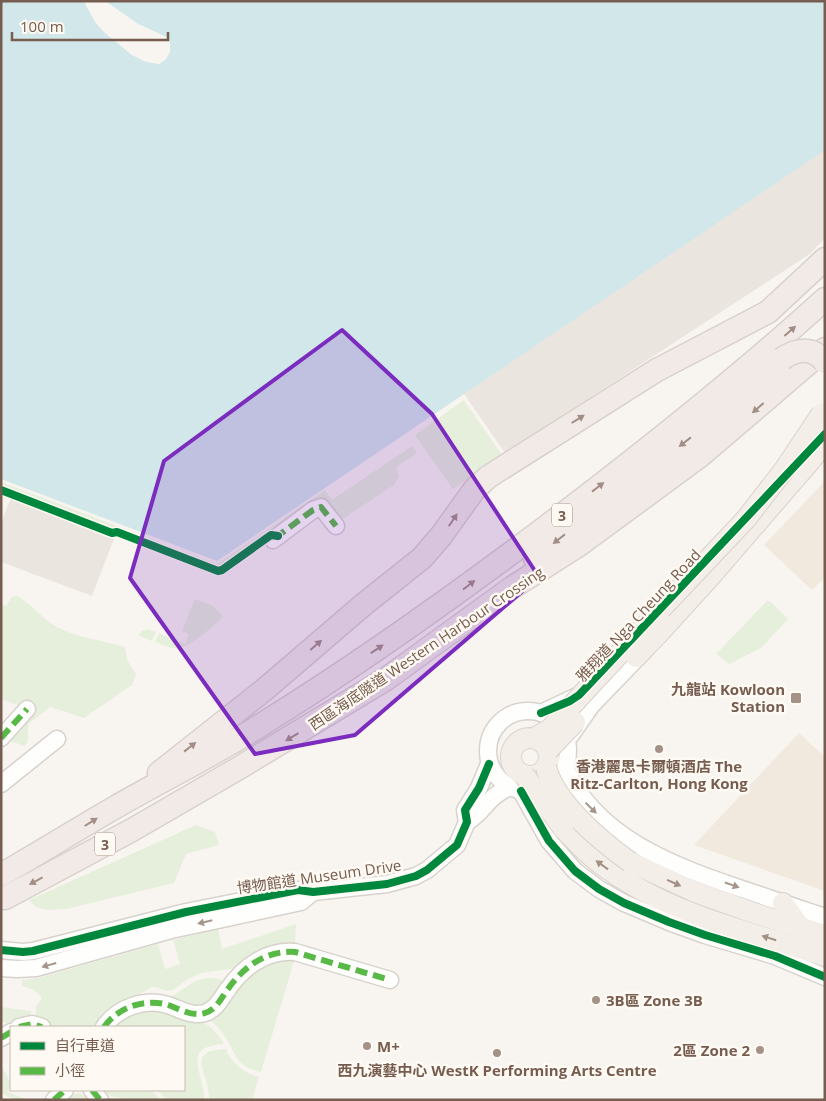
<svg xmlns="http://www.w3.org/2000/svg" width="826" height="1101" viewBox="0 0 826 1101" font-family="'Open Sans','Noto Sans TC',sans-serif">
	<rect width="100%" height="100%" fill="#f8f5f0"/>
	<g fill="#f1e8de">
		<path d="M825,481V577L812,590L764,545Z"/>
		<path d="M799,733L825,757V777L823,779L825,781V891L694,845Z"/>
	</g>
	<g fill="#ebe5e0">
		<path d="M825,1V238L810,254L505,453L464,394L426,350Z"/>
		<path d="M11,498L114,539L92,596L1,562V523Z"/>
	</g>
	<g fill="#e6efdb">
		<path d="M464,400L502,455L453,489L415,435Z"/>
		<path d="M412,446L417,453L396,467L399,476L394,485L326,530L316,514L271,538L221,574L116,534L111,535L1,493V482L217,564L325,490L332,500Z"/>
		<path d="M17,596C30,602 42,619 57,627C78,638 102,640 125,647L127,660L136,674L132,685L84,718L50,707L28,724V742L24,746L11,741L23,709L17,705L1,699V606L7,605L12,597Z"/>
		<path d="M195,599L213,606L223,617C213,626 191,647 178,648C170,649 162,644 155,642L159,633L185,644L189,634L182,631Z"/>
		<path d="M767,601H770L788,619L761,648L729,664L716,654Z"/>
		<path d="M148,629L156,632L152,641L138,635L142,631Z"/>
		<path d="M196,825L215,832L219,845L186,854L174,883L66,909L47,910L36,907L29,900Z"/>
		<path d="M296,924L295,946L238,968L201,973L188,979L173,990L166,991L160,988L152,987L115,1008L96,1027H54L36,1019V1006L42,998L34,990L22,986V980L38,978L158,944L165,969L180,964L173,940L218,929L222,949Z"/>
		<path d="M295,958L261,1072C235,1065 238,1058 226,1038C221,1030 215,1024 207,1018L235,988L266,962Z"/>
		<path d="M208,978L220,979L223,983L214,1000L201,1008L176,1002L171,997L195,981Z"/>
		<path d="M1,1007L31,1011V1019C21,1021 11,1026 1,1021Z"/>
		<path d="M150,1009C179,1015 209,1015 224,1044C179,1047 205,1072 204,1100H167L157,1090H184V1027H111L121,1018Z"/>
		<path d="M226,1049C232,1065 244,1072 259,1077L252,1100H209C210,1073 183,1051 226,1049Z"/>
		<path d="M1,1066L11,1083L8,1092L28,1100H15L1,1093Z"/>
		<path d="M98,1090H151L161,1100C140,1100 115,1101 98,1090Z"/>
		<path d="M80,1093L92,1100H65L73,1094Z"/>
	</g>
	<path fill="#d1e7e9" d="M1,1H84L95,22L104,32L132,55L159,64L166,59L170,43L158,33L138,24L105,1H825V150L217,561L1,479Z"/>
	<path fill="#f8f5f0" d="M84,1H87L97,20L105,31L133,53L147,59L158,61L164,57L168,51V44L164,39L137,27L104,4L103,1H105L138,24L166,37L170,43V52L166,59L159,64L146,62L132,55L104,32L95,22Z"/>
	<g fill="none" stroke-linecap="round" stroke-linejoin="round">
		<defs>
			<g id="minor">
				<path d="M273,540L313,510L321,507L336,526"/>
				<circle cx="528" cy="751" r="40"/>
				<path d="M541,713L575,697"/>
				<path d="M571,735L591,706L645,650"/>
				<path d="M1,738L27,709"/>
				<path d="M565,767C596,838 674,866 742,889C769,898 797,908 825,917"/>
				<path d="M1,784L57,739"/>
				<path d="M521,791L549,841L575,871L599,889L624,903L669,922L705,935L775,956L825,977"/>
				<path d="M467,822C485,812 486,797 510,787"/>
				<path d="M1,950L23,952L33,951L186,912L298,890L313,892L387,884L416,876L427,870L457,845L467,822L465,810L479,788L489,764"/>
				<path d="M1,968L17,969L36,968L171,930L301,902L313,892"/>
				<path d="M19,1027L32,1024L42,1027"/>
				<path d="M104,1027C118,1007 145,998 168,1005C180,1009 192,1017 205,1013C217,1009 221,998 228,989C244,966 267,950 295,952L390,980"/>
				<path d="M1,1038L11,1032"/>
				<path d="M92,1090L100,1100"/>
				<path d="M54,1100L65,1090"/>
			</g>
			<g id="major">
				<path d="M659,633L710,577L812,459"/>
				<circle cx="530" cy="757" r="19"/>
				<path d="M563,828C575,841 587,854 602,865C666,913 749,932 825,956"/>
				<path d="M630,862L695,892L754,913L825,936"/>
				<path d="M783,903L800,927"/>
			</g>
			<g id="highway">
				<path d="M535,559L723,412L782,359"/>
				<path d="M159,773L264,690L363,605L422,558L441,536L474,490L488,477L657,370L768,312L825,259"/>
				<path d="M1,875C39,853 76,830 114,808C164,779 216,754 264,723C372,656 474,582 575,505C661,439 745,372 825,299"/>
				<path d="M5,898L132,830L239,768L386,679L513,587L579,545L700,456L825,349"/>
			</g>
		</defs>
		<use href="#minor" stroke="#d8d2cd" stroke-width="19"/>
		<use href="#major" stroke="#d9d1cc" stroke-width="22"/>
		<use href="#highway" stroke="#d9d1cc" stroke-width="25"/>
		<use href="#minor" stroke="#fefefd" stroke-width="16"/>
		<use href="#major" stroke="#f3efe8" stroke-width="20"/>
		<use href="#highway" stroke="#f1eae7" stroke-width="22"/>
		<defs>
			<g id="major-bridge">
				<path d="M812,459L825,441"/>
				<path d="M661,609L746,519L784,470L822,413"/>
				<path d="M636,657L659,633"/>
				<path d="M534,738L550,729L648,623"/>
				<path d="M548,750L575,722"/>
				<path d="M546,767C555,803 601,841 630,862"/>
				<path d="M524,775L563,828"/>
			</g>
			<path id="highway-bridge" d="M782,359C796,349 813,346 825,362"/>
		</defs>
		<use href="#major-bridge" stroke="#d9d1cc" stroke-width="22" stroke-linecap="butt"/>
		<use href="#highway-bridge" stroke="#d9d1cc" stroke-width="25" stroke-linecap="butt"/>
		<use href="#major-bridge" stroke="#f3efe8" stroke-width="20"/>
		<use href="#highway-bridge" stroke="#f1eae7" stroke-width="22"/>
		<g stroke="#58b947" stroke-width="6" stroke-dasharray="12 6" stroke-linecap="butt">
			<path d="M275,538L313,510L321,507L336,526"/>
			<path d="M1,738L27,709"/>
			<path d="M19,1027L32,1024L42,1027"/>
			<path d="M104,1027C118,1007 145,998 168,1005C180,1009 192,1017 205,1013C217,1009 221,998 228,989C244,966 267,950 295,952L390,980"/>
			<path d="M1,1038L11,1032"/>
			<path d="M92,1090L100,1100"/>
			<path d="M54,1100L65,1090"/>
		</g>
		<defs>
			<g id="cycleway">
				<path d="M1,490L112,533L117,532L218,571L222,570L271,535L278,536"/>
				<path d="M541,713L570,701L579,695L825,434"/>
				<path d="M521,791L549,841L575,871L599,889L624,903L669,922L705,935L775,956L825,977"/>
				<path d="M1,950L23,952L33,951L186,912L298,890L313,892L387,884L416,876L427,870L457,845L467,822L465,810L479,788L489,764"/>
			</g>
		</defs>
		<use href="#cycleway" stroke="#fefaf3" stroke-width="11"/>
		<use href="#cycleway" stroke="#00873e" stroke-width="8"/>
	</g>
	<defs><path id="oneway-solid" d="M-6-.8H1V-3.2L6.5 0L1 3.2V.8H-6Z" transform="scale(1.25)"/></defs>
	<g fill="#a28e84">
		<use href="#oneway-solid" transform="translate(790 331) rotate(-41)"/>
		<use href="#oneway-solid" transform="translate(758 408) rotate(139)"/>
		<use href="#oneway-solid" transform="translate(578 419) rotate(-32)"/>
		<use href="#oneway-solid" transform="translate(685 442) rotate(142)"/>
		<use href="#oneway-solid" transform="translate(598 487) rotate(-38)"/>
		<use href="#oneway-solid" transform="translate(453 520) rotate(-56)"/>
		<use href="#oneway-solid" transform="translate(559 539) rotate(142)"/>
		<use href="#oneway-solid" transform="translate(469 585) rotate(-37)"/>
		<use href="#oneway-solid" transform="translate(316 645) rotate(-41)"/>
		<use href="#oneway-solid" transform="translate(377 649) rotate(-34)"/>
		<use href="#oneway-solid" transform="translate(292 737) rotate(149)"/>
		<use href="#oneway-solid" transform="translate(190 747) rotate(-38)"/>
		<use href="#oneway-solid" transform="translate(91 822) rotate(-32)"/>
		<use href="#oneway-solid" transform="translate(36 881) rotate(152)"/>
	</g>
	<g fill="#a6958c">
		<use href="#oneway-solid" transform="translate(591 808) rotate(44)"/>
		<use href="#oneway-solid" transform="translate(732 885) rotate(19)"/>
		<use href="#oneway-solid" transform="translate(205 922) rotate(167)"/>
		<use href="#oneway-solid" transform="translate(49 965) rotate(164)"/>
	</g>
	<g fill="#a29085">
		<use href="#oneway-solid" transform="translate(602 865) rotate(-144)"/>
		<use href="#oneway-solid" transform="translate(674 883) rotate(24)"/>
		<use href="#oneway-solid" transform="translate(769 938) rotate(-163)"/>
	</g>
	<path fill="#7b2cbf" fill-opacity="0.2" stroke="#7b2cbf" stroke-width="4" stroke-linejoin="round" d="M342,330L432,414L539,577L355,735L255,754L130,578L164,461Z"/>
	<g fill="#a49287" stroke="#fefaf3" stroke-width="2">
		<rect x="790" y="692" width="12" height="12" rx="2.5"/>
		<circle cx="659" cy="749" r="5"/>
		<circle cx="596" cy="1000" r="5"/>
		<circle cx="367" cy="1046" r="5"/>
		<circle cx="760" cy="1050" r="5"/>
		<circle cx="497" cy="1053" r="5"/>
	</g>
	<g text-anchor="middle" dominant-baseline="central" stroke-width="5" stroke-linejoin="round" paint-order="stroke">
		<g fill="#fefaf3" stroke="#a08c80" stroke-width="1">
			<rect x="552" y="503.5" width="20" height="23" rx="4"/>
			<rect x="95" y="832.5" width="20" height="23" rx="4"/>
		</g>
		<g font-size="14" font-weight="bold" fill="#775d4f">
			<text x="562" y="515">3</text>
			<text x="105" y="844">3</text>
		</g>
		<g font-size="15" fill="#775d4f" stroke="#fefaf3">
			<text transform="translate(638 615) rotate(-47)">雅翔道 Nga Cheung Road</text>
			<text transform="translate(426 648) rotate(-34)">西區海底隧道 Western Harbour Crossing</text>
			<text transform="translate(319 876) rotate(-8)">博物館道 Museum Drive</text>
		</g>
		<g font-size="15" font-weight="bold" fill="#775d4f" stroke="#fefaf3" text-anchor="end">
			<text x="785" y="689">九龍站 Kowloon<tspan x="785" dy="17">Station</tspan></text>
			<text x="659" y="766" text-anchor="middle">香港麗思卡爾頓酒店 The<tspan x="659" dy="17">Ritz-Carlton, Hong Kong</tspan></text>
			<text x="606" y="1000" text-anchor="start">3B區 Zone 3B</text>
			<text x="377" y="1046" text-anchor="start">M+</text>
			<text x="750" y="1050">2區 Zone 2</text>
			<text x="497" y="1070" text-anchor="middle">西九演藝中心 WestK Performing Arts Centre</text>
		</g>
	</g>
	<rect width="826" height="1101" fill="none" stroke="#775d4f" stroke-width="5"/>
	<rect x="10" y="1026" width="175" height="65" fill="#fefaf3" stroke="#c8bbb1"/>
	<rect x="20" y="1042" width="25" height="8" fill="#00873e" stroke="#c8bbb1"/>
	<text x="55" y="1051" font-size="15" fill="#775d4f">自行車道</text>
	<rect x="20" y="1067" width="25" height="8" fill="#58b947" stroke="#c8bbb1"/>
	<text x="55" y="1076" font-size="15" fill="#775d4f">小徑</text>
	<path d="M12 32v8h156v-8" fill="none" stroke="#775d4f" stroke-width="2.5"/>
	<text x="20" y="32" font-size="15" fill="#775d4f" stroke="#fefaf3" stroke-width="4" paint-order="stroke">100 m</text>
</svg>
